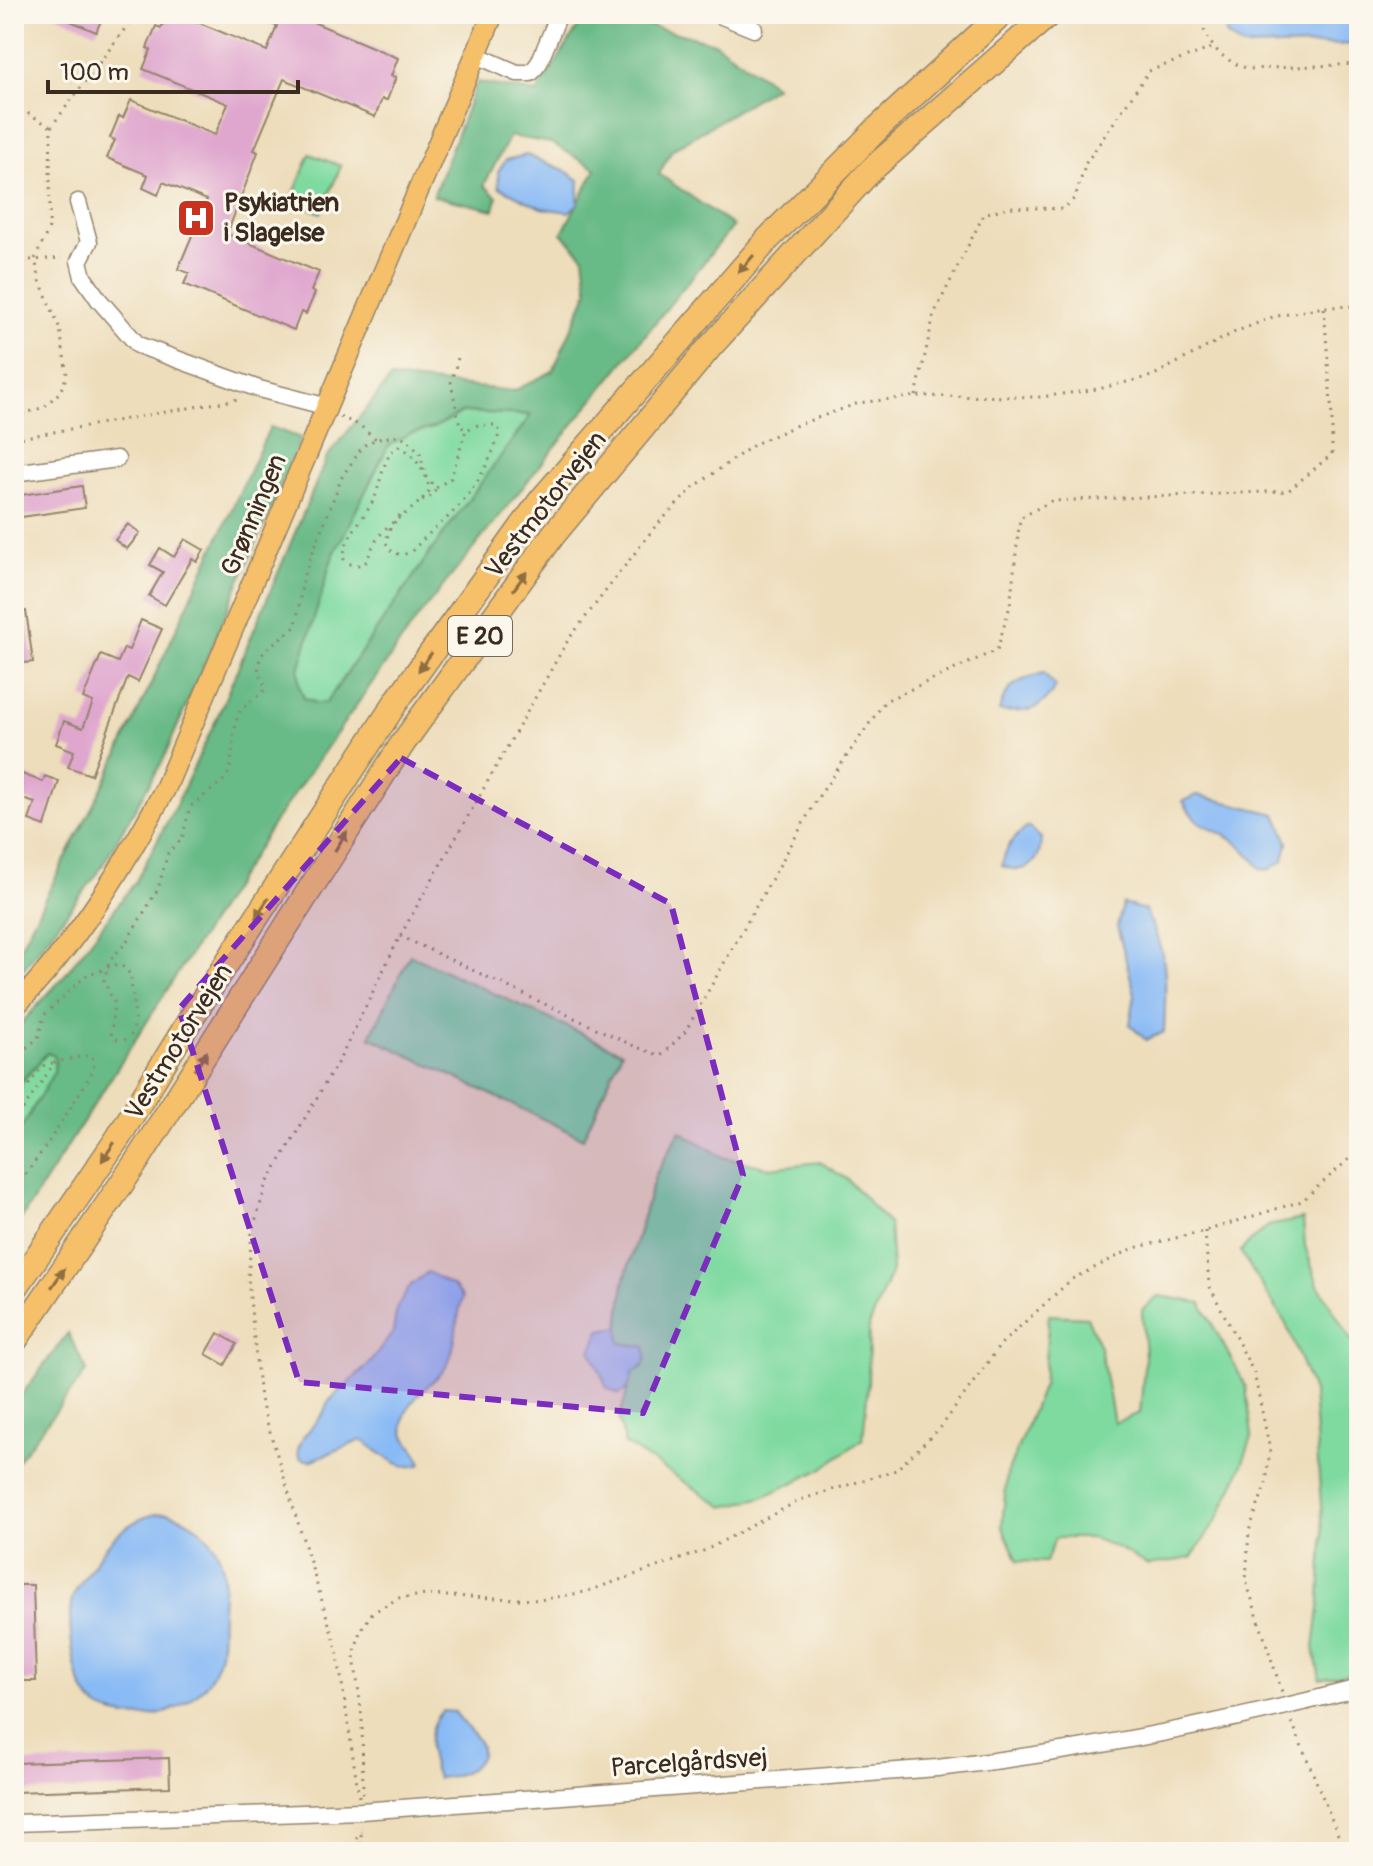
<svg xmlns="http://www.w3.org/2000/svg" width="1373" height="1866" viewBox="0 0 1373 1866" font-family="Pangolin,sans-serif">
	<rect width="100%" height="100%" fill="#fbf7ec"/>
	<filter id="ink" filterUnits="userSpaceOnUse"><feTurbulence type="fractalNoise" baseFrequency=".0125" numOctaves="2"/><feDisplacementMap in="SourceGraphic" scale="16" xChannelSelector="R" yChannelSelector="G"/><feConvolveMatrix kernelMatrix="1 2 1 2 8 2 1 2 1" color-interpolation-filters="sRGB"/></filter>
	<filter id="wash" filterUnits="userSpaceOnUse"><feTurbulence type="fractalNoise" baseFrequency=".006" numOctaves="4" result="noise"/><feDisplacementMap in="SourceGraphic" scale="32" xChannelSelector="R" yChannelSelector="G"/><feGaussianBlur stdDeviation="1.8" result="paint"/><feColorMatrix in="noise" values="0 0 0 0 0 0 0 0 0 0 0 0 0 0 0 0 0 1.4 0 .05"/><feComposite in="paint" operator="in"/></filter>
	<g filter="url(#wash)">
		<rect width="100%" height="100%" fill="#edddbb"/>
		<g fill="#7fdaa0" stroke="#5d825f" stroke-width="2">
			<path d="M310,154L341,166L321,213L291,201Z"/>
			<path d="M463,412L531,415L434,547L326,703H316L304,698L299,685V669L332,558L388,446L409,434L433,428Z"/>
			<path d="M410,955L622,1052L583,1138L370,1037Z"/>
			<path d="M47,1053L55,1055L54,1072L14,1141V1090Z"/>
			<path d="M680,1131L723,1157L770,1168L820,1162L848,1180L889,1224L892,1270L869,1326L868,1385L863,1439L820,1470L763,1497L724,1507L625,1444L619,1419L633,1372L643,1367L645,1347L620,1343L619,1327L624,1282L655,1176Z"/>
			<path d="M1303,1219L1305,1246L1318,1285L1359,1353V1672L1320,1679L1314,1648L1320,1601L1323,1533L1313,1392L1286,1324L1240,1251L1268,1226Z"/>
			<path d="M1159,1296L1201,1303L1246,1387L1252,1437L1237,1478L1217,1520L1191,1558L1148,1565L1116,1547L1091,1538H1055L1046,1562L1018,1561L1002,1526L1007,1474L1043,1385L1049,1315L1087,1317L1100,1347L1114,1423L1140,1413L1145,1357L1142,1310Z"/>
		</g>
		<g fill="#67ba86" stroke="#517252" stroke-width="2" fill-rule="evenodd">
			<path d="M608,15L715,43L776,86L672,150L659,174L733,226L419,616L273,824L14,1230V1141L54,1072L55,1056L47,1053L14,1090V1031L60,981L136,881L175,807L216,720L327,457L391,378L514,391L553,371L588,291L584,257L562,233L596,169L551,143L510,136L484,185L497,197L494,210L433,196L477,82L537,93L583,19ZM463,412L531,415L434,547L326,703H316L304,698L299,685V669L332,558L388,446L409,434L433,428Z"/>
			<path d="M270,427L301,438L163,760L98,873L14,981V959L111,770Z"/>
			<path d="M68,1333L87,1371L14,1465V1405Z"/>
		</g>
		<g fill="#88baf5" stroke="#62728a" stroke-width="2">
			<path d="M1226,14H1359V44L1242,47L1226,35Z"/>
			<path d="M526,155L564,170L579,180L578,204L569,212L541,208L499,187L498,172L506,160Z"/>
			<path d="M1044,673L1056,687C1039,712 1029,713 999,711C1006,685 1018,680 1044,673Z"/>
			<path d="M1197,795L1276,814L1288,842L1284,860L1269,870L1261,869C1253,858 1245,848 1233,840C1209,825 1198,829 1183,801Z"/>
			<path d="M1028,827L1041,838C1041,864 1026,875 1002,866C1005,847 1013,838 1028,827Z"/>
			<path d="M1123,904L1145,910C1170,959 1166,978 1164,1032L1146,1040L1130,1025L1135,994L1117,926Z"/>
			<path d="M428,1272L454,1287L463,1298C454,1321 458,1352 443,1371C430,1386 404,1402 403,1425C402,1441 419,1450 422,1464C399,1473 381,1453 362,1440L310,1461L299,1458L298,1449L304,1436L323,1414L328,1402L369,1364L393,1332L397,1307L411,1285Z"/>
			<path d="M619,1327L620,1343L645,1347C648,1361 645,1366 633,1372L628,1389L619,1394L607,1388L591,1351L600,1330Z"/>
			<path d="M167,1513C194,1519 219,1541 223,1570C225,1584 222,1599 222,1613C221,1628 223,1647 218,1661C204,1703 161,1723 120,1715C96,1711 86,1700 78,1677C73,1659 67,1617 72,1599C74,1592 80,1585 84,1578C103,1548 127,1514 167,1513Z"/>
			<path d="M442,1711L455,1712C460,1720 476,1736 479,1742C490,1767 454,1778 437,1778C428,1755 424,1730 442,1711Z"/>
		</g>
		<g id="blocks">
			<g fill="#dfa6ce">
				<path d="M54,14H104L96,32Z"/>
				<path d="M167,14H178L267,51L277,26L247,14H317L313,22L398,58L391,76L396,77L387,100L382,99L375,117L284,79L254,150L258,152L227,234L319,272L311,291L315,293L306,314L301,312L294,330L184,284L189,273L178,269L207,200L163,182L158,195L143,188L148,175L107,158L115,140L110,138L119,116L123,118L131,100L215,135L228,104L143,69L151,50L147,48L156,26L161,28Z"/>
				<path d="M82,486L85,508L14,518V496Z"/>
				<path d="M128,524L140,533L127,549L115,540Z"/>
				<path d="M185,539L204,550L197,562L192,559L165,605L149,596L163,572L150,565L160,548L174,557Z"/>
				<path d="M26,611L33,662L14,664V612Z"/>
				<path d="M141,620L162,629L138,682L128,677L91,775L68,767L74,751L56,744L64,721L83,728L93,702L83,698L101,655L118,662L124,648L129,650Z"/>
				<path d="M14,771L43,782L45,776L59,781L45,826L29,820L35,803L14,796Z"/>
				<path d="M218,1333L237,1344L225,1365L206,1354Z"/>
				<path d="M14,1585H33L36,1681H14Z"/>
				<path d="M169,1758L170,1787L14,1792V1763Z"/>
			</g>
		</g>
	</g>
	<g filter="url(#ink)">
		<use href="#blocks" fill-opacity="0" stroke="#94846c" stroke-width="2"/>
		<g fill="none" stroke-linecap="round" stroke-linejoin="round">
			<defs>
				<g id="minor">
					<path d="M717,14L754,29"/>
					<path d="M476,55L517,73H531L539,63L559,14"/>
					<path d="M78,202L89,242L79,261L83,277L99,300L138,345L259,389L328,407"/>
					<path d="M14,473L117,459"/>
					<path d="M14,1823L361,1811L937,1768C1080,1752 1220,1724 1359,1688"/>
				</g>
				<path id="major" d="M14,1007C77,943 123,867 165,789L493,14"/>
				<g id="highway">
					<path d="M14,1290L118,1138L190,1020L396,702L542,499L768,239L878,128L1002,14"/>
					<path d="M14,1342L137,1161L403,743L553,535L709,348L871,170L1049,14"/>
				</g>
			</defs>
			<use href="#minor" stroke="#94846c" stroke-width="19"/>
			<use href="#major" stroke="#94846c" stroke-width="23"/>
			<use href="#highway" stroke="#94846c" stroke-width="27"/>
			<g stroke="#94846c" stroke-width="3" stroke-dasharray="2 6" stroke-linecap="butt">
				<path d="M1200,14C1205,44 1221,60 1249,69L1359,64"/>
				<path d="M14,105L51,127L49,228L35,259L40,281L60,329L67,375L60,392L44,407L14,417"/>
				<path d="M51,127L136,14"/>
				<path d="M14,261L62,258"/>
				<path d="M916,396L934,314L984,214L1009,207L1062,209L1075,198L1086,163L1149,71L1212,48"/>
				<path d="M340,417L359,425L376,439"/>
				<path d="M14,439L239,399"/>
				<path d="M399,446C412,451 429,476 429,491C407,521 381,517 367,561C360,567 350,566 344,559C342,538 367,516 375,497C381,482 384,452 399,446Z"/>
				<path d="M422,500L432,496L436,488"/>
				<path d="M400,515L389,530L386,543L392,552L402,555L411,552C423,539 435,528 448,517C472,494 491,463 500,431L495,425H478L466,430L460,426L451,383L458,358"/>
				<path d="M400,936L634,1046L661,1056L685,1032L817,799L885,701L997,650L1010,606L1020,518L1051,501L1288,491L1332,454V417L1324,307"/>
				<path d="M14,1058L38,1038L44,1015L89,973C104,972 108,965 120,964L131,975C130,991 144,1039 122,1040C115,1040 115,1038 111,1033L114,1002L104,981L109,961L125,944L158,889L168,853L182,839L190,807L224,780L230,771L236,721L241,709L265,690C265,682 260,678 259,671C254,650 285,637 296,626L303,577L342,477L363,446L376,439L396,436L406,438L420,453L426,477L436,488L451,478L466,430"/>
				<path d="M14,1104L43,1066L55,1062"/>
				<path d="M14,1123L55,1062L89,1055L93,1059L94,1070L48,1143L14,1191"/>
				<path d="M1205,1231L1209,1285L1254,1373L1270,1450L1266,1483L1249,1531L1246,1581L1282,1692"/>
				<path d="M1292,1722L1345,1852"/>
				<path d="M363,1794L362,1717L354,1656L360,1631L372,1613L399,1598L426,1595L539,1600L585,1592L706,1550L800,1500L896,1470L941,1427L1001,1344L1072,1279L1134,1248L1205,1231L1302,1201L1359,1150"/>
				<path d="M359,1797L337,1650L260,1399L248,1278L252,1231L267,1183L343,1053L400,936L568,640L654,528L694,487L755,444L797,425L859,403L916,396L1041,397L1098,389L1152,376L1235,332L1273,317L1324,307L1359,306"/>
				<path d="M347,1852L361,1832"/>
				<path d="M359,1852L362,1828"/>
			</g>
			<use href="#minor" stroke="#fff" stroke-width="16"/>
			<use href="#major" stroke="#f6c06b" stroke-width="20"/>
			<use href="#highway" stroke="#f6c06b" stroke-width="24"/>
		</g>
		<defs><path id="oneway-solid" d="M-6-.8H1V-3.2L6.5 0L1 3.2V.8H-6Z" transform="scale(2)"/></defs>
		<g fill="#8f6e41">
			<use href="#oneway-solid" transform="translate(746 264) rotate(131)"/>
			<use href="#oneway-solid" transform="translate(520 581) rotate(-54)"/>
			<use href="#oneway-solid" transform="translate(425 662) rotate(126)"/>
			<use href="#oneway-solid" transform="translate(341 841) rotate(-58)"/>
			<use href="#oneway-solid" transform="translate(262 908) rotate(123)"/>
			<use href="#oneway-solid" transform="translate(201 1061) rotate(-58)"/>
			<use href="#oneway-solid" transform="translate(108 1152) rotate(124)"/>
			<use href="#oneway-solid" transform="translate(58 1278) rotate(-56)"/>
		</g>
	</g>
	<path fill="#7b2cbf" fill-opacity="0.2" stroke="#7b2cbf" stroke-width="6" stroke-dasharray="16 10" stroke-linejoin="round" d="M401,758L671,904L743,1175L643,1413L299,1382L179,1009Z"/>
	<defs>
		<symbol id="hospital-square" viewBox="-11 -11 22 22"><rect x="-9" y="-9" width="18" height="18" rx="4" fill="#c8321e" stroke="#fbf7ec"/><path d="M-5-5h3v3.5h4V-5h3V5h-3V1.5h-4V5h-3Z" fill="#fff"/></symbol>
	</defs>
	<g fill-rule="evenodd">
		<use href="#hospital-square" x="174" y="196" width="44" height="44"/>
	</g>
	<g text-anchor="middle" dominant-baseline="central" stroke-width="6" stroke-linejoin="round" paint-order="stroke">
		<rect fill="#fbf7ec" stroke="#75685c" stroke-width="2" x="448" y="616" width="64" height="40" rx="6"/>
		<g font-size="24" font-weight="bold" fill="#3b2a1e">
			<text x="480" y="636">E 20</text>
		</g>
		<g font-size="26" font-weight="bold" fill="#3b2a1e" stroke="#fbf7ec" text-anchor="start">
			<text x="224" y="203">Psykiatrien<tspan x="224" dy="30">i Slagelse</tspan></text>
		</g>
		<g font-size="26" fill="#3b2a1e" stroke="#fbf7ec">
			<text transform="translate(546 505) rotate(-52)">Vestmotorvejen</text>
			<text transform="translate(254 515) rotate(-67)">Grønningen</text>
			<text transform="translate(179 1042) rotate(-58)">Vestmotorvejen</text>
			<text transform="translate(689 1763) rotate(-4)">Parcelgårdsvej</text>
		</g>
	</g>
	<rect width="1373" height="1866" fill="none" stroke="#fbf7ec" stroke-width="48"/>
	<path d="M48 80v12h250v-12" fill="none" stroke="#3b2a1e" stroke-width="4"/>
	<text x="60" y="80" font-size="24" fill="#3b2a1e" stroke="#fbf7ec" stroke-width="6" paint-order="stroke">100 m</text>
</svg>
